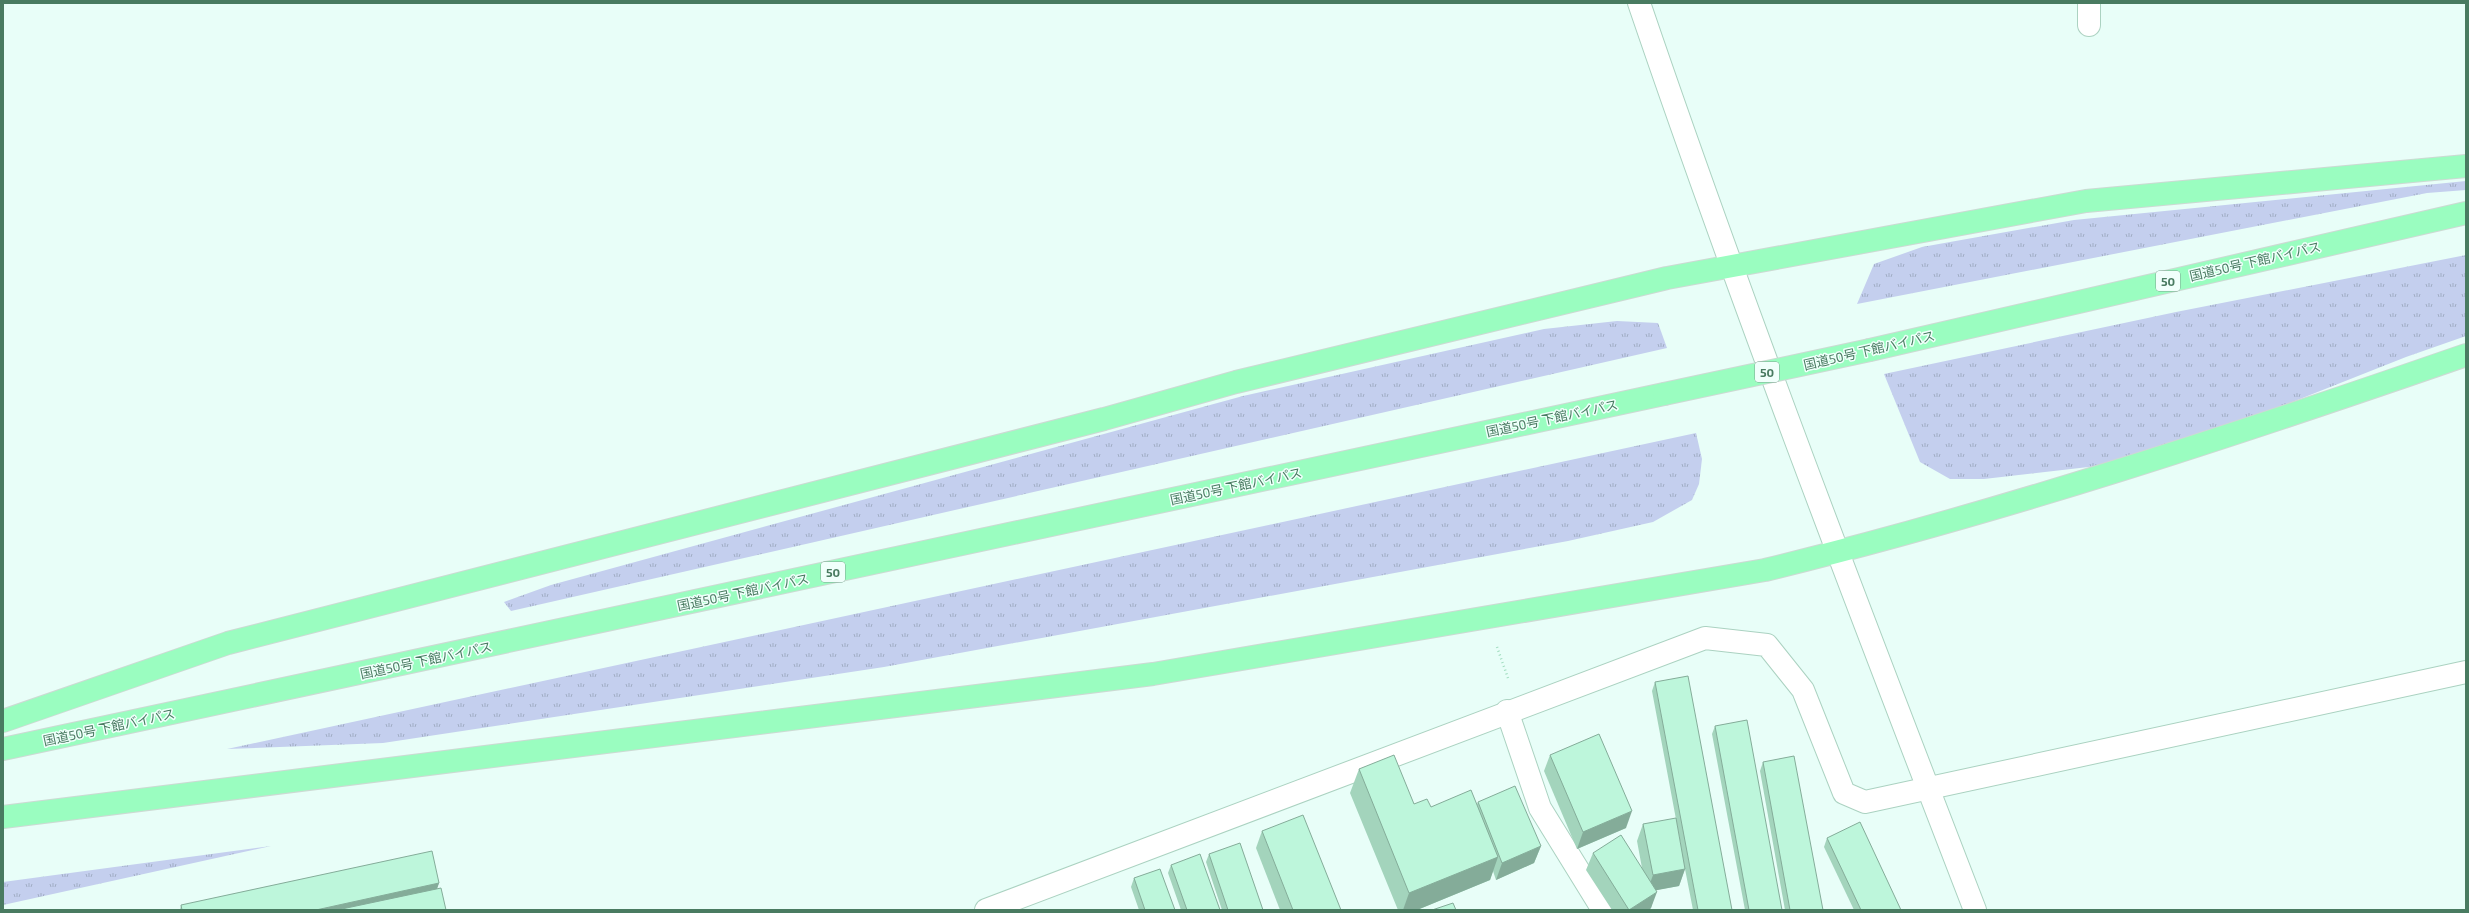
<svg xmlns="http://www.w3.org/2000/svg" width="2469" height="913" viewBox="0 0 2469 913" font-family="'Exo 2','Noto Sans JP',sans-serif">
	<defs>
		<pattern id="grass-tufts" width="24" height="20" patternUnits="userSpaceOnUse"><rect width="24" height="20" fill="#c4cfee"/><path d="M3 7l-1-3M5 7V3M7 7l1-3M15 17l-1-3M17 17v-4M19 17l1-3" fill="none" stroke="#a1adc4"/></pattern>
	</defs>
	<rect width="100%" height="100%" fill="#e8fef8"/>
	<g fill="url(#grass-tufts)">
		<path d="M2466,181V190L2427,193L1857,304L1874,264L1922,247L2074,220Z"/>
		<path d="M2466,255V336L2406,357L2267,412L2097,466L1984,479H1950L1920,462L1884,374L2176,312Z"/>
		<path d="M1617,321L1658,323L1667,348L511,611L504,602L551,585L1243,396L1544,329Z"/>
		<path d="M1696,433L1702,459L1699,484L1692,500L1653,522L1568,541L884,667L383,743L227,749Z"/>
		<path d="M271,846L3,905V882Z"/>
	</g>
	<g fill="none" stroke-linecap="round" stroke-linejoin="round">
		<defs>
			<g id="minor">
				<path d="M1639,3C1743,308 1859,610 1975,910"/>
				<path d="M2089,3V25"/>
				<path d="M1507,711L1540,808L1603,910"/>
				<path d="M986,910L1705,638L1767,645L1803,690L1844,793L1865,802L2466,672"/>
			</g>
			<g id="highway">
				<path d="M1870,350L2466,213"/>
				<path d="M3,721L228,643L1104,419L1236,382L1667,278L2086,201L2466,166"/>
				<path d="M3,749L1664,394"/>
				<path d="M3,817L1153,674L1765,570C2002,512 2235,435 2466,355"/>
			</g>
		</defs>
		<use href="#minor" stroke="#abd2c1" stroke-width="24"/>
		<use href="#highway" stroke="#ccdad3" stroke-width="24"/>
		<path stroke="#9fdcbe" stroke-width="2.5" stroke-dasharray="1 3" stroke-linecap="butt" d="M1497,647L1508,678"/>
		<use href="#minor" stroke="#fff" stroke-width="22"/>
		<use href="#highway" stroke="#9afdc0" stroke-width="22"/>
		<defs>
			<path id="highway-bridge" d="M1664,394L1870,350"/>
		</defs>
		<use href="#highway-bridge" stroke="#ccdad3" stroke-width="24" stroke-linecap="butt"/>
		<use href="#highway-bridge" stroke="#9afdc0" stroke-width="22"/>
	</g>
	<g fill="#a3d4bc">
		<path d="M1655,682L1732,910H1693L1685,869L1679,886L1656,890L1651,908L1649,910H1612L1586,870L1593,853L1642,868L1637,841L1643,824L1681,846L1652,691Z"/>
		<path d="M1715,726L1782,910H1745L1712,734Z"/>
		<path d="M1550,755L1626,828L1577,849L1544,771Z"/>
		<path d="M1763,762L1823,910H1785L1760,771Z"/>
		<path d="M1359,769L1414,804L1431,807L1477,804L1478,802L1541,846L1534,863L1496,880L1493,871L1490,880L1417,910H1398L1350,793Z"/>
		<path d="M1262,831L1341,910H1280L1256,848Z"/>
		<path d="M1827,838L1901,910H1854L1824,847Z"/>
		<path d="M1209,854L1263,910H1222L1206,862Z"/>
		<path d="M1171,865L1220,910H1181L1168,873Z"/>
		<path d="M1134,878L1175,910H1139L1131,887Z"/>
		<path d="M439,883L437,888L446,910H180L181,905Z"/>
	</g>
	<g fill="#84ac99">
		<path d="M1632,811L1626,828L1577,849L1583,832Z"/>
		<path d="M1541,846L1534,863L1496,880L1502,863Z"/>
		<path d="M1498,857L1490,880L1417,910H1403L1409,893Z"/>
		<path d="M1685,869L1679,886L1647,892L1653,875Z"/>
		<path d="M439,883L436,892L353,910H316Z"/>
		<path d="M1657,892L1651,908L1649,910H1629Z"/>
	</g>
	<g fill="#bdf6db" stroke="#84ac99">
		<path d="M1688,676L1732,910H1698L1655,682Z"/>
		<path d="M1747,720L1782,910H1749L1715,726Z"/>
		<path d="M1599,734L1632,811L1583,832L1550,755Z"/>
		<path d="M1394,755L1414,804L1427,799L1431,807L1471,790L1498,857L1409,893L1359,769Z"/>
		<path d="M1794,756L1823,910H1790L1763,762Z"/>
		<path d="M1515,786L1541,846L1502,863L1478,802Z"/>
		<path d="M1303,815L1341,910H1293L1262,831Z"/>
		<path d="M1676,818L1685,869L1653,875L1643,824Z"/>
		<path d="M1860,822L1901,910H1861L1827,838Z"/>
		<path d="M1621,835L1657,892L1629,910L1593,853Z"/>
		<path d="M1240,843L1263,910H1228L1209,854Z"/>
		<path d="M432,851L439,883L316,910H182L181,905Z"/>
		<path d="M1200,854L1220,910H1187L1171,865Z"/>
		<path d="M1160,869L1175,910H1145L1134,878Z"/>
		<path d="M441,888L446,910H337Z"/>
		<path d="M1453,903L1456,910H1432Z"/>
	</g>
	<g text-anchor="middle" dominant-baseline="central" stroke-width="3" stroke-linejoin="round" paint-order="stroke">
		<g fill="#f0fffb" stroke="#7ba38f" stroke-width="1">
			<rect x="2156" y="271" width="24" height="20" rx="3"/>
			<rect x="1755" y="362" width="24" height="20" rx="3"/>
			<rect x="821" y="562" width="24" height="20" rx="3"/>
		</g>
		<g font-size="12" font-weight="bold" fill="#497b61">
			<text x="2168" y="281">50</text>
			<text x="1767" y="372">50</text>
			<text x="833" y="572">50</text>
		</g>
		<g font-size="13" fill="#497b61" stroke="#f0fffb">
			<text transform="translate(2255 261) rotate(-13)">国道50号 下館バイパス</text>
			<text transform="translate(1869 350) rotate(-13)">国道50号 下館バイパス</text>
			<text transform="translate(1552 418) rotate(-12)">国道50号 下館バイパス</text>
			<text transform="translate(1236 486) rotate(-12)">国道50号 下館バイパス</text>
			<text transform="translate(743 592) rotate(-12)">国道50号 下館バイパス</text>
			<text transform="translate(426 660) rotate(-12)">国道50号 下館バイパス</text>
			<text transform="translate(109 727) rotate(-12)">国道50号 下館バイパス</text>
		</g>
	</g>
	<rect width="2469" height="913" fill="none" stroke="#497b61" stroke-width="8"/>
</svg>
